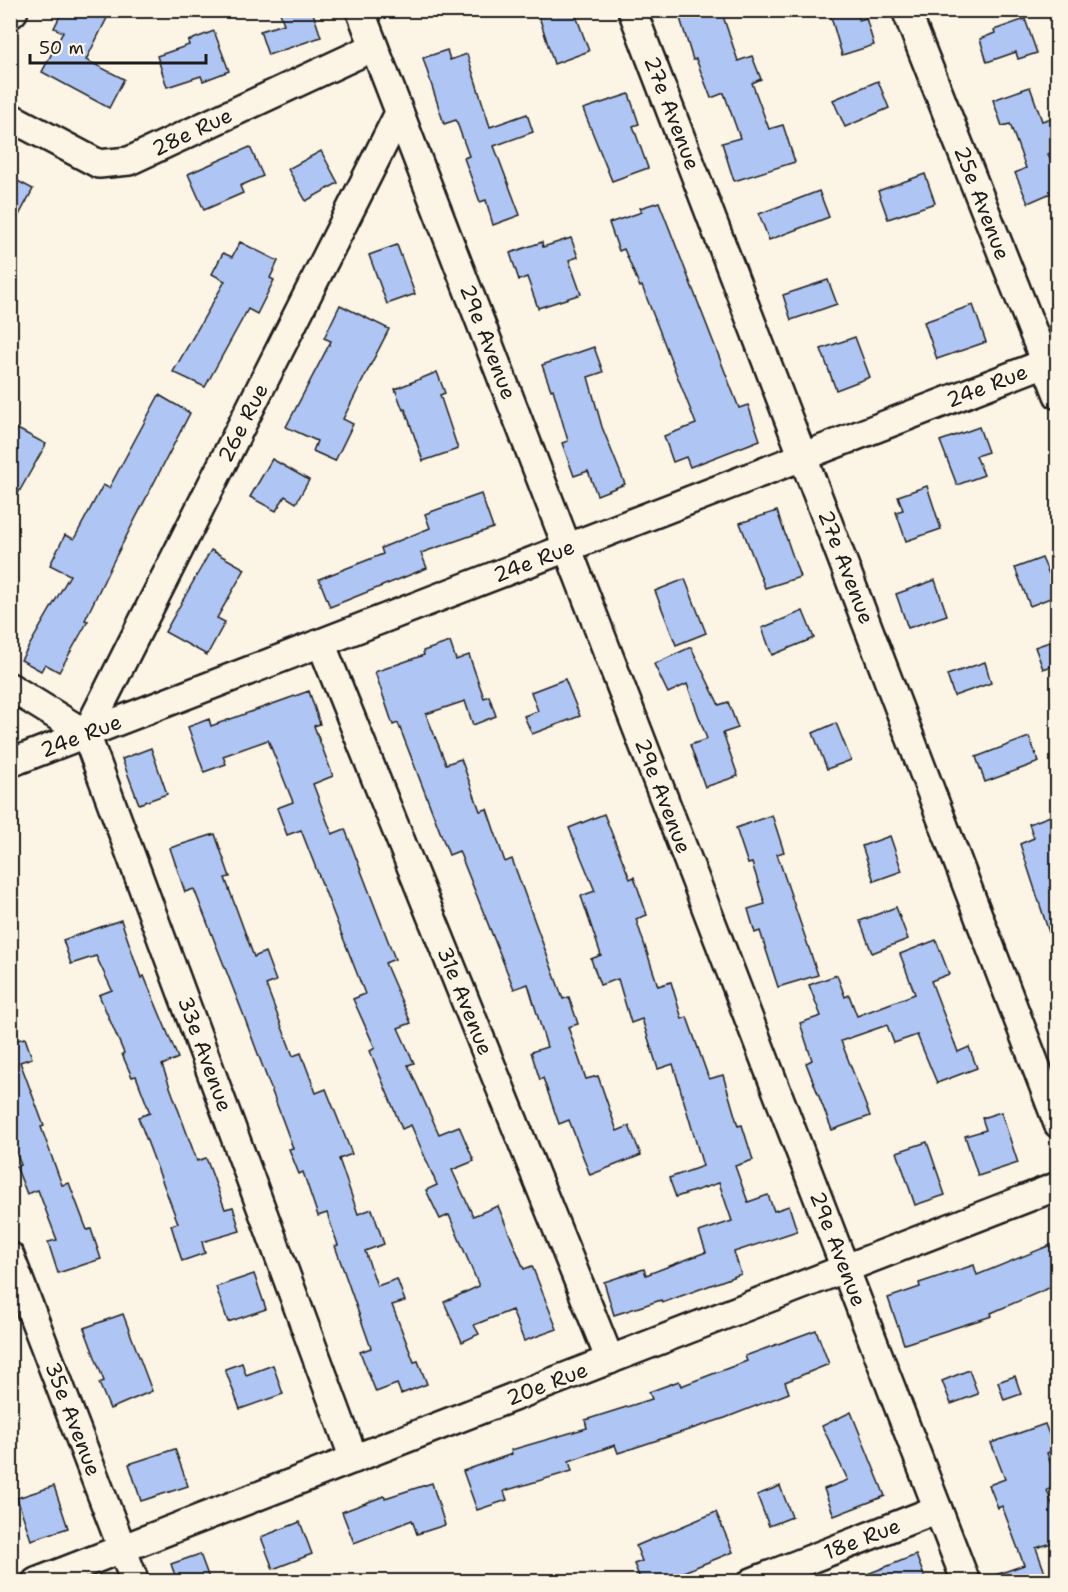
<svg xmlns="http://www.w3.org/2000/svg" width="1068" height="1592" viewBox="0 0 1068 1592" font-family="'Shantell Sans',sans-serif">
	<rect width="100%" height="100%" fill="#fcf5e5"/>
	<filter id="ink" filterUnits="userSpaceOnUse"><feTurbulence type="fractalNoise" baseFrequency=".0167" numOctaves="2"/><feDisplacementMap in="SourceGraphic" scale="12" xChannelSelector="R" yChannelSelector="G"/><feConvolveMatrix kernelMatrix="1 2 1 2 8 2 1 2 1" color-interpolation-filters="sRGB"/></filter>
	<g filter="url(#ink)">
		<g fill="#afc6f4" stroke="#1c1c1c" stroke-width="1.5">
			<path d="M63,10H111L86,60L124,79L109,108L42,72L63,32L54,28Z"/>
			<path d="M279,10H312L321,37L268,55L260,31L284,24Z"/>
			<path d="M537,10H574L589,51L554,64Z"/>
			<path d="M703,10H721L738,61L752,56L761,79L752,83L769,129L783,125L795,162L734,181L722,143L740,138L724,93L711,98L696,59L693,60L680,18Z"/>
			<path d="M829,10H856L859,20L866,18L874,45L842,55Z"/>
			<path d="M1025,19L1037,53L1018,59L1016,52L987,62L980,39L995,33L994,30Z"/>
			<path d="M214,31L229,71L203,81L201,76L167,87L157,56L189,45L188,41Z"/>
			<path d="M447,50L450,60L467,54L490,127L527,114L533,132L494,146L520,215L493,225L486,200L480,202L464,158L469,156L456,120L444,124L423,58Z"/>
			<path d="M878,81L889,108L845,127L833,100Z"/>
			<path d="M1030,87L1042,121L1058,116V151L1048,154L1058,178V190L1028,203L1015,173L1026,168L1010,124L1002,126L993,100Z"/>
			<path d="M629,94L639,124L633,126L648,168L612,181L583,109Z"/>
			<path d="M250,147L263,176L240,186L243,193L204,210L188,174Z"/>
			<path d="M321,151L338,183L306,201L288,169Z"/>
			<path d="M925,174L935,203L888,219L878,191Z"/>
			<path d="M10,177L33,189L10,232Z"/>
			<path d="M819,191L829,217L769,240L759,214Z"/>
			<path d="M659,202L739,408L748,405L760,440L690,467L686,457L673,462L664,436L696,424L642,286L640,287L624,249L619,251L609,223L642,212L640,208Z"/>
			<path d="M571,238L578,257L569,260L581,294L538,308L527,277L519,280L510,253L542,242L543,247Z"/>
			<path d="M240,242L278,261L270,278L274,280L257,314L248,309L205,387L173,372L225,281L212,274L223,253L232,257Z"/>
			<path d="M397,245L415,294L387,304L369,255Z"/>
			<path d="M828,280L837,304L791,320L783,295Z"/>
			<path d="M340,305L389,329L343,419L353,424L335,461L313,451L317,441L286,427L331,341L324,338Z"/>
			<path d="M973,305L986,342L937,359L924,322Z"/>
			<path d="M855,337L870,377L836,390L821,349Z"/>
			<path d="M594,347L603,372L588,377L602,427L625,484L597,495L588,471L574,476L562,443L568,441L553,389L551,390L542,365Z"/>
			<path d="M437,372L445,393L440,395L458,449L423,461L405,409L403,410L395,389Z"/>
			<path d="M159,395L190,413L112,564L85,620L88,621L59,672L45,664L41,671L21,660L70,575L50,565L65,535L74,539L103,485L109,488Z"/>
			<path d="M10,425L46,444L10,508Z"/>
			<path d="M979,427L988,452L976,456L984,475L957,485L940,441Z"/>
			<path d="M272,459L309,480L296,503L285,496L276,511L250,497Z"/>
			<path d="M927,486L941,529L906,541L896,512L903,510L898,496Z"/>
			<path d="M481,494L493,528L421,553L427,568L330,607L319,579L383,554L381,548L430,528L425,514Z"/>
			<path d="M777,511L800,577L765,588L740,523Z"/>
			<path d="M211,550L245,569L217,618L225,622L207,655L165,632Z"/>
			<path d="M1042,558L1049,574L1058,571V595L1030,606L1015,568Z"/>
			<path d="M685,579L706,633L676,645L655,591Z"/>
			<path d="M935,580L947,615L908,628L896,594Z"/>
			<path d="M803,611L814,638L772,655L762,628Z"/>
			<path d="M1058,639V664L1043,669L1035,647Z"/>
			<path d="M450,642L456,660L469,655L484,698L489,696L496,716L473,725L465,701L426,714L446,764L461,759L480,811L487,809L505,862L512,859L563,999L569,997L578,1024L568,1027L586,1079L598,1076L617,1131L629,1126L641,1155L590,1175L569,1120L559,1124L543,1078L540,1080L531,1052L547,1047L528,984L514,989L459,851L449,855L398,723L393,725L375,672L424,655L423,651Z"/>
			<path d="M691,647L719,705L728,702L738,728L723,733L738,776L705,787L690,745L707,739L687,684L668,693L654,664Z"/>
			<path d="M985,662L991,683L954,696L947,675Z"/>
			<path d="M565,679L580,716L532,734L524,716L538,711L531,692Z"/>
			<path d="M309,691L320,724L314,726L333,776L313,784L332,834L345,829L395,959L385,963L411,1023L398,1028L414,1063L408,1065L439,1134L459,1126L474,1161L452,1170L473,1216L498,1206L524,1269L532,1266L557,1329L524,1341L512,1310L474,1325L479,1334L462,1342L444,1302L479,1286L449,1215L440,1219L426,1190L437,1185L411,1125L402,1129L370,1051L375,1048L353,999L365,994L301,830L287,835L277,808L293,802L268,740L223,756L226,764L204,772L188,727L209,719L211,726Z"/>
			<path d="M836,723L851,760L827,769L813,733Z"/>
			<path d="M1029,737L1039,762L985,782L976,757Z"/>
			<path d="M151,748L167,794L139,804L122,759Z"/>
			<path d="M604,814L630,879L634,877L647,915L636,919L658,986L671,982L682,1019L687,1017L709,1079L723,1075L738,1126L742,1125L753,1160L735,1166L748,1202L768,1195L774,1211L789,1206L797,1231L734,1252L741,1274L662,1303L661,1300L614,1315L604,1282L644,1269L646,1275L706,1252L699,1232L732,1221L719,1183L676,1197L669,1178L703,1166L673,1064L658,1069L642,1019L631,1023L618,979L600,985L591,959L601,955L581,896L595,891L569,828Z"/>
			<path d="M772,815L784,852L777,854L818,975L778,987L760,931L755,933L748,909L765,904L752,863L748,864L736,828Z"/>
			<path d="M1053,815L1058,827V950L1055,951L1020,844L1034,838L1029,824Z"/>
			<path d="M215,834L230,877L225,878L254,957L265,952L276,981L266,985L293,1056L301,1053L316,1093L326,1089L352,1154L339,1159L358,1214L372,1209L384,1244L365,1251L377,1286L397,1279L405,1301L392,1305L414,1362L418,1361L427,1384L401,1394L397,1384L376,1392L360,1352L371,1348L335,1246L338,1245L327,1213L318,1216L303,1172L299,1174L289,1149L293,1148L242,1011L194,889L185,892L170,848Z"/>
			<path d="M890,836L902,871L874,881L862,846Z"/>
			<path d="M896,907L908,939L872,953L860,921Z"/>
			<path d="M121,920L141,978L144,976L178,1058L162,1065L197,1161L206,1158L225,1209L233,1207L240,1231L202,1242L205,1253L182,1261L171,1225L178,1223L138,1117L150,1113L136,1076L132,1077L122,1054L124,1053L99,995L112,990L96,956L71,964L63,940Z"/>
			<path d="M936,940L949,974L931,981L958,1052L969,1047L977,1068L937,1083L917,1035L894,1043L887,1025L841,1041L870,1116L832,1130L806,1063L812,1060L800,1023L821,1016L809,985L837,975L845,997L849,995L857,1016L915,994L900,954Z"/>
			<path d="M25,1038L32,1058L20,1062L44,1126L41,1127L62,1185L69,1183L87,1230L91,1229L101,1259L58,1273L48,1242L57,1240L38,1190L27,1194L16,1166L21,1165L10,1138V1042Z"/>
			<path d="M1001,1112L1018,1163L978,1176L965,1136L986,1130L982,1118Z"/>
			<path d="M927,1142L945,1195L915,1205L897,1152Z"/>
			<path d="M1058,1242V1284L991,1313L992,1316L904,1344L888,1298L920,1287L919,1283L974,1265L977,1275Z"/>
			<path d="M254,1274L266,1309L228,1322L216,1287Z"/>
			<path d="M123,1314L152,1391L110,1409L99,1383L104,1381L84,1328Z"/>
			<path d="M816,1330L829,1364L785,1382L789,1393L725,1418L618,1453L615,1445L569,1461L572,1471L504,1491L507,1500L477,1510L463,1471L512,1454L511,1450L587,1428L585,1420L652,1399L649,1392L679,1381L681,1386L747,1361L745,1356Z"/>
			<path d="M242,1363L246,1375L273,1365L283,1394L240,1409L225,1369Z"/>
			<path d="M969,1370L978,1394L951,1404L942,1381Z"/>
			<path d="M1015,1376L1021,1394L1004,1400L998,1382Z"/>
			<path d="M851,1412L885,1496L834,1516L824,1489L848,1480L822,1426Z"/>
			<path d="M1045,1424L1055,1450L1047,1453L1058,1486L1047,1490L1058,1520V1541L1036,1548L1048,1581H984V1579L1024,1565L1002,1506L998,1508L989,1485L1005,1479L991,1443Z"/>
			<path d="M175,1449L188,1486L141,1501L129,1464Z"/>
			<path d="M432,1483L445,1525L417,1534L412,1520L354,1543L342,1512L384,1496L385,1498Z"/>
			<path d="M54,1486L68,1528L31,1540L17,1498Z"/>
			<path d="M780,1486L792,1517L769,1526L757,1495Z"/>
			<path d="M716,1512L733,1552L676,1575L678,1581H641L634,1564L642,1561L636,1546Z"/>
			<path d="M300,1522L312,1554L273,1569L261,1537Z"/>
			<path d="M200,1554L210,1581H177L171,1564Z"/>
			<path d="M916,1555L926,1581H852V1580Z"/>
		</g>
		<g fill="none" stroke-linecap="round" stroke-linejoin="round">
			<defs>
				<g id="minor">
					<path d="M360,10L966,1582"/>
					<path d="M632,10L1058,1124"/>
					<path d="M906,10L1058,395"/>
					<path d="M10,117L99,164L129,161L374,47"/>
					<path d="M321,643L610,1360"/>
					<path d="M10,687L86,734L354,1459"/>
					<path d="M86,734L399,113"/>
					<path d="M10,763L1058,358"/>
					<path d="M10,1256L135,1582"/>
					<path d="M36,1582L1058,1186"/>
					<path d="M752,1582L938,1509"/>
				</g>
				<path id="tertiary" d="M10,11L11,10"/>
			</defs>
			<use href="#minor" stroke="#1c1c1c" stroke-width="32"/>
			<use href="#tertiary" stroke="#1c1c1c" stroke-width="38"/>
			<use href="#minor" stroke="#fcf5e5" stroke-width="27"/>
			<use href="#tertiary" stroke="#fcf5e5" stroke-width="33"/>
		</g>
	</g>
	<g text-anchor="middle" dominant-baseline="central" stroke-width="6" stroke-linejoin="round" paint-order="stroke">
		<g font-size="21" fill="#1c1c1c" stroke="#fcf5e5">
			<text transform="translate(672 113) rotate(69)">27e Avenue</text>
			<text transform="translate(192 132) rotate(-25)">28e Rue</text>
			<text transform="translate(982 203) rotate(69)">25e Avenue</text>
			<text transform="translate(488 342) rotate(69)">29e Avenue</text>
			<text transform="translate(987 386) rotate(-21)">24e Rue</text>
			<text transform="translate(243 423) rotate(-63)">26e Rue</text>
			<text transform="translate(534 561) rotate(-21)">24e Rue</text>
			<text transform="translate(846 567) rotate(69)">27e Avenue</text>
			<text transform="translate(81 736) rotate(-21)">24e Rue</text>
			<text transform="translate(663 796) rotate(69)">29e Avenue</text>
			<text transform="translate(465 1001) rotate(68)">31e Avenue</text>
			<text transform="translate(205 1054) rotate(70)">33e Avenue</text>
			<text transform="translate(838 1249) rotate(69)">29e Avenue</text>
			<text transform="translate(547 1384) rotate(-21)">20e Rue</text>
			<text transform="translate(73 1419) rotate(69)">35e Avenue</text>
			<text transform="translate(862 1539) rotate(-21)">18e Rue</text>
		</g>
	</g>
	<rect width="1068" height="1592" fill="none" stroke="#fcf5e5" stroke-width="36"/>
	<rect x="18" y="18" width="1032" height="1556" fill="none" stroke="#1c1c1c" stroke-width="2" filter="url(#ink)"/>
	<path d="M30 54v9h176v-9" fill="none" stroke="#1c1c1c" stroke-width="3"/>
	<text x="39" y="54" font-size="18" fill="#1c1c1c" stroke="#fcf5e5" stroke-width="4.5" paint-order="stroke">50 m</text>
</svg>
